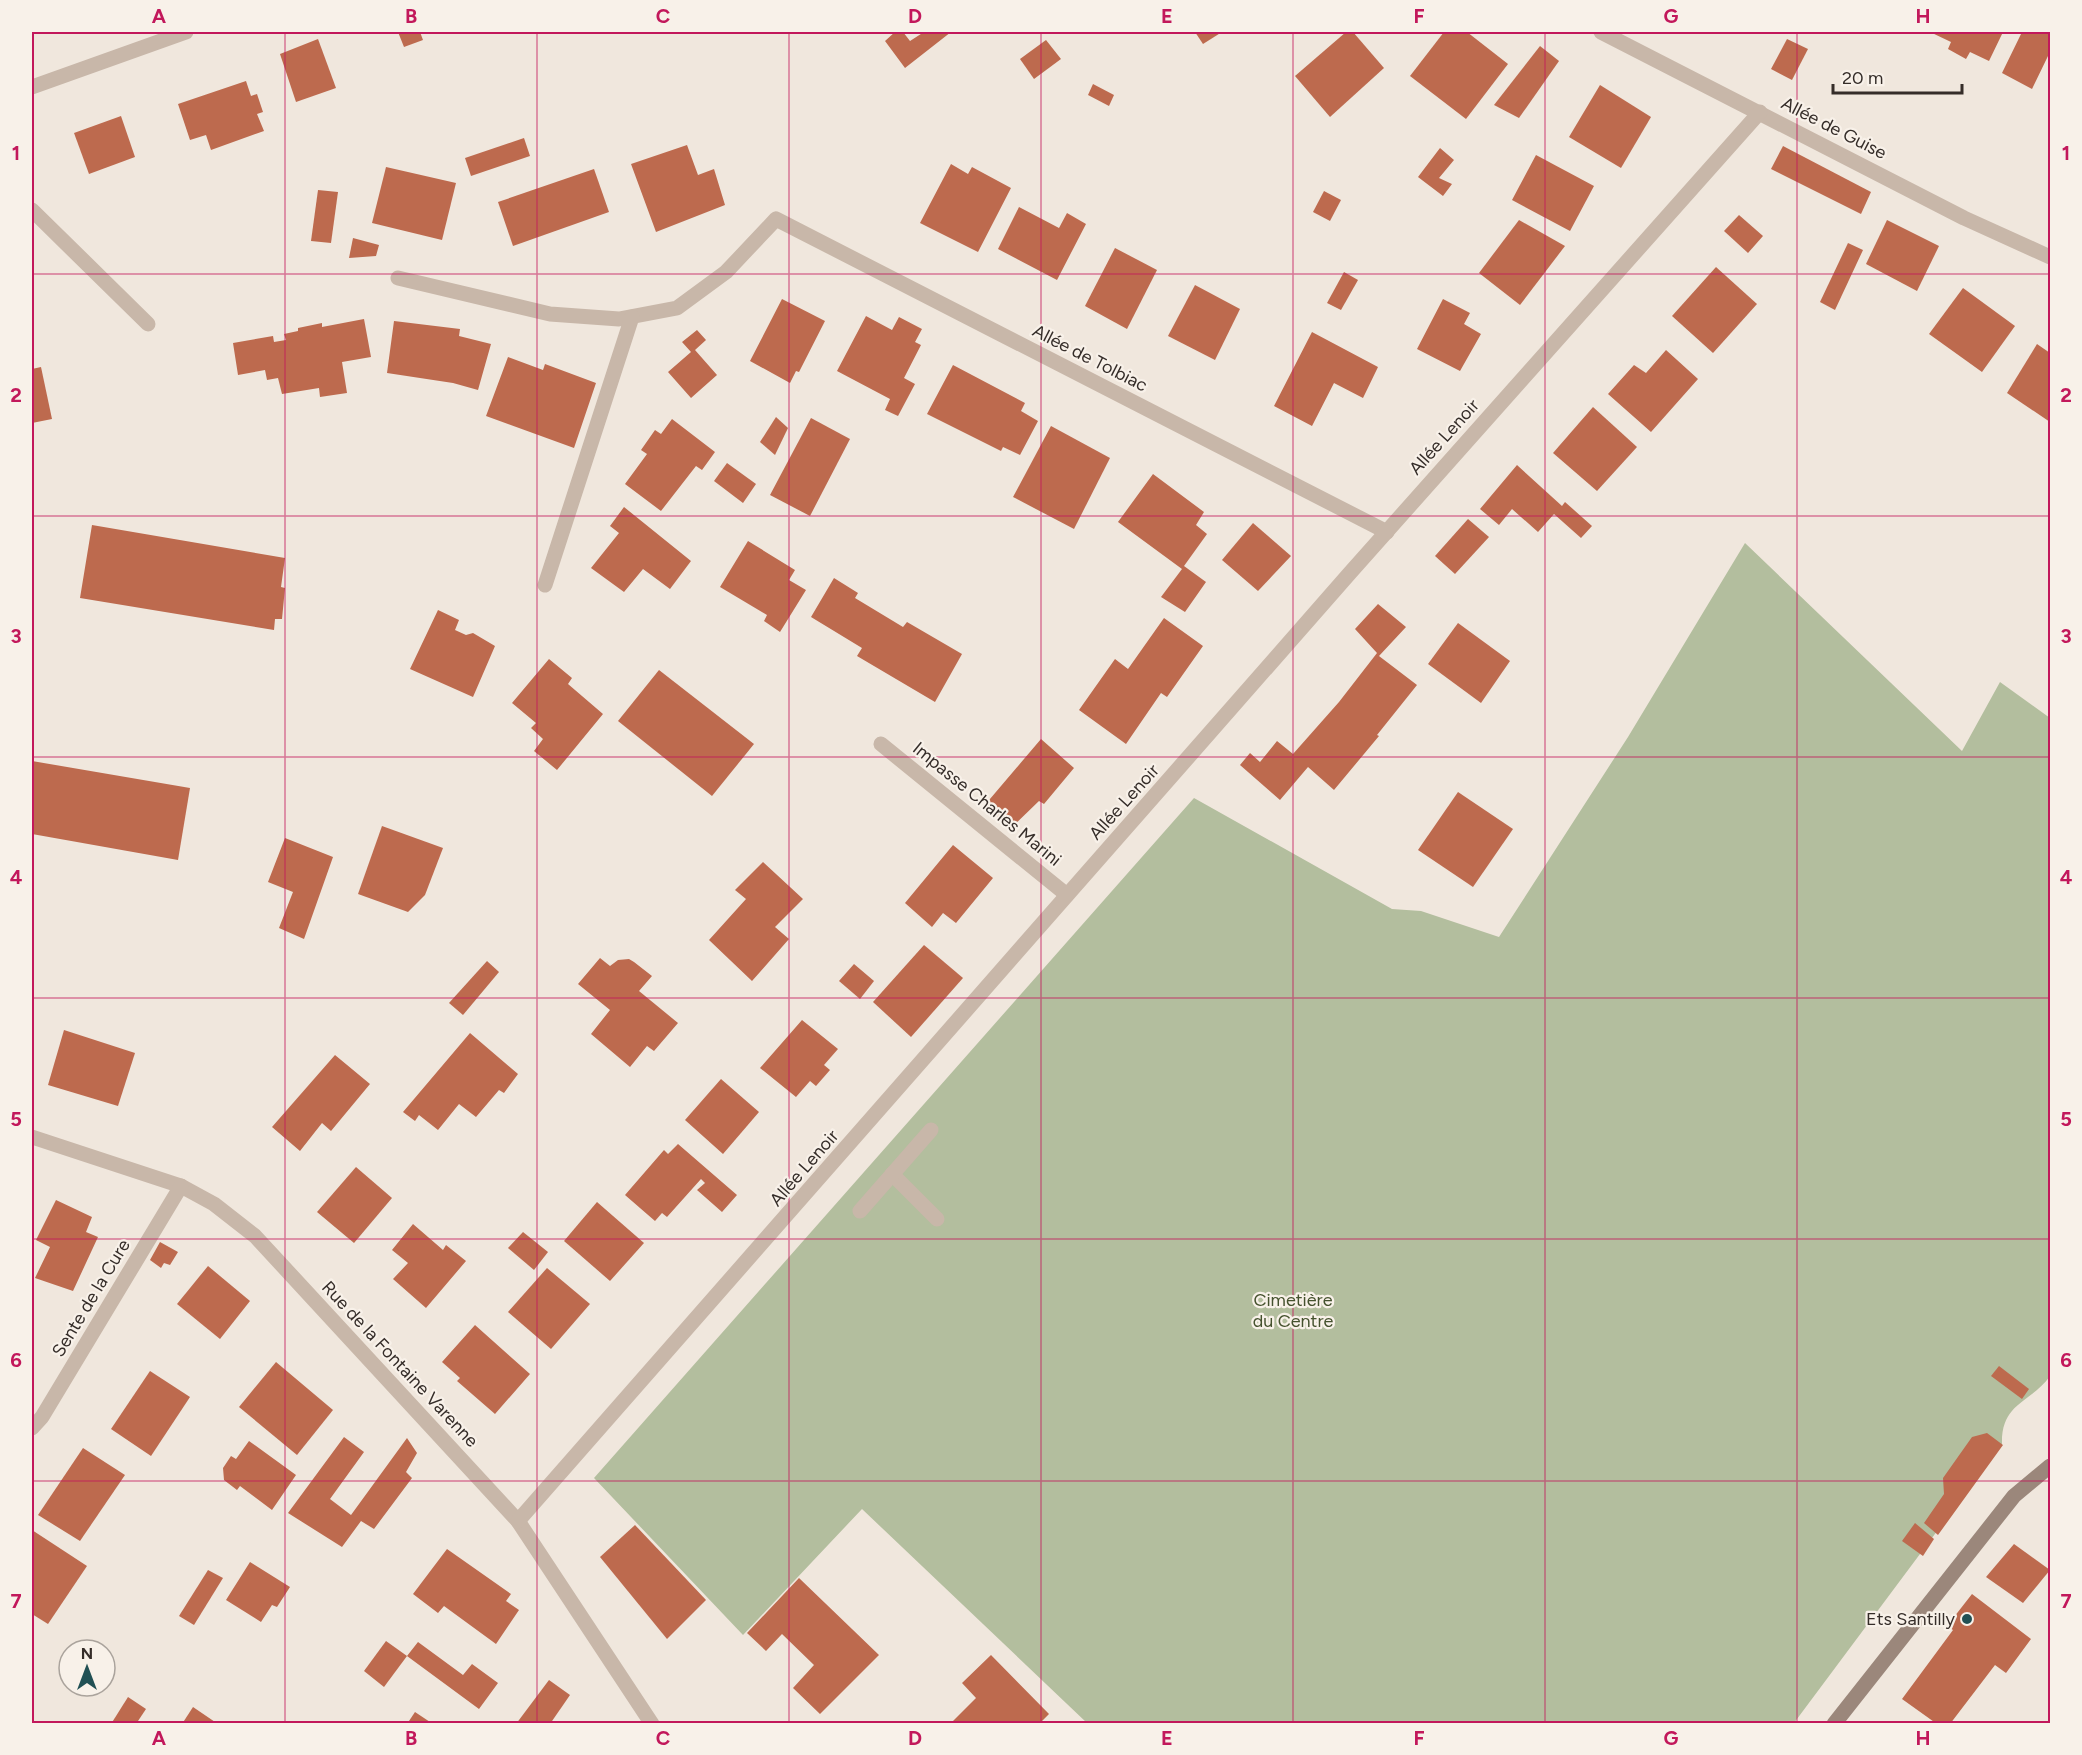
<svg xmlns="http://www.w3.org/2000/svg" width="2082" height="1755" viewBox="0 0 2082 1755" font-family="Figtree,sans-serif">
	<rect width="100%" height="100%" fill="#f0e7dd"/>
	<path fill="#b3be9e" d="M1745,543L1962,751L2000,682L2050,718V1376C2031,1403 2001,1402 2002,1444L1794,1723H1087L862,1509L743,1635L594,1478L1194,798L1392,909L1421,911L1499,937L1628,737Z"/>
	<g fill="#bd6a4e">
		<path d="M398,32H420L423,40L404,47Z"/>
		<path d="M895,32H903L910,41L924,32H951L905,68L885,41Z"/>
		<path d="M1195,32H1222L1203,44Z"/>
		<path d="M1346,32H1353L1384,68L1330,117L1295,76Z"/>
		<path d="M1444,32H1467L1508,64L1466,119L1410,76Z"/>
		<path d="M1930,32H2003L1989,61L1970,52L1966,59L1948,49L1951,42Z"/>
		<path d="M2022,32H2050V57L2048,56L2032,89L2002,73Z"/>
		<path d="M318,39L336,88L296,102L280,54Z"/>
		<path d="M1787,39L1808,49L1792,80L1771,69Z"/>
		<path d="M1046,40L1061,59L1034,79L1020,59Z"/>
		<path d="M1540,46L1559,61L1519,118L1494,105Z"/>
		<path d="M246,81L251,96L257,94L263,112L257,114L264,131L211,150L206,135L190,140L178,104Z"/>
		<path d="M1093,84L1114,95L1109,106L1088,95Z"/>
		<path d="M1600,85L1651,117L1621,168L1569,137Z"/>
		<path d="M121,116L135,157L89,174L74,133Z"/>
		<path d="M524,138L530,156L471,176L465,158Z"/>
		<path d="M687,145L698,175L714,169L725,205L656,232L631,164Z"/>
		<path d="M1783,146L1871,192L1861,214L1771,169Z"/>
		<path d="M1440,148L1454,160L1439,178L1452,184L1443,196L1418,177Z"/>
		<path d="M1536,155L1594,186L1570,231L1512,200Z"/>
		<path d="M951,164L968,174L972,167L1011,188L978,252L920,223Z"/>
		<path d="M386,167L456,183L442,240L372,223Z"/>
		<path d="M594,169L609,212L513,246L498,202Z"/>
		<path d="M318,190L338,192L331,243L311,241Z"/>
		<path d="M1324,191L1341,200L1330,221L1313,212Z"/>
		<path d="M1019,207L1059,228L1067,213L1086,224L1057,280L998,249Z"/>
		<path d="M1739,215L1763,236L1748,253L1724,231Z"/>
		<path d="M1519,220L1565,246L1520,305L1479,273Z"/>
		<path d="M1887,220L1939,246L1917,291L1866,264Z"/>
		<path d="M353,238L379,245L376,256L349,258Z"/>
		<path d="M1848,243L1863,250L1835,310L1820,302Z"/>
		<path d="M1115,248L1157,270L1127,329L1085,306Z"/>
		<path d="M1716,267L1757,304L1713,353L1672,316Z"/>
		<path d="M1344,272L1358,280L1341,310L1327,303Z"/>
		<path d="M1195,285L1240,309L1215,360L1168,336Z"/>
		<path d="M1963,288L2015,326L1982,372L1929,334Z"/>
		<path d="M782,299L825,321L799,372L796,371L790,383L750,361Z"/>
		<path d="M1443,299L1470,313L1464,324L1481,334L1460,371L1417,349Z"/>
		<path d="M866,316L892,330L899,317L922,329L915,342L921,345L904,378L915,384L898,416L885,410L890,399L837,371Z"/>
		<path d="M364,319L371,357L342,362L347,393L320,397L319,388L282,394L278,378L267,380L265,370L238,375L233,343L273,336L274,342L286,340L284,334L298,331V328L322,323V327Z"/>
		<path d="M394,321L460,329L459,336L491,344L478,390L453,383L387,373Z"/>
		<path d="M697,330L706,340L695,350L717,375L691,398L668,372L691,352L682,342Z"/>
		<path d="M1312,332L1378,367L1363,398L1334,383L1312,426L1274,406Z"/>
		<path d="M2037,344L2050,353V422L2007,393Z"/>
		<path d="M1666,350L1698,379L1651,432L1608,394L1634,365L1646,373Z"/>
		<path d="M508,357L543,370L545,364L596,383L574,448L486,416Z"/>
		<path d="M953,365L1025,403L1021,411L1038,421L1020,455L1003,447L1001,451L927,414Z"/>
		<path d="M41,367L52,419L32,423V369Z"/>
		<path d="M1593,407L1637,447L1597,491L1553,453Z"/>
		<path d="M776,417L788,428L775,455L760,442Z"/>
		<path d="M811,418L850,439L810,516L770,495Z"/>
		<path d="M672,419L715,452L702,470L696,466L661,511L625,484L647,454L641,450L655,430L661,434Z"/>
		<path d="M1051,426L1110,458L1074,529L1013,497Z"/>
		<path d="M727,463L756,484L743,503L714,481Z"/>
		<path d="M1517,465L1562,506L1565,502L1592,526L1581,538L1554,514L1538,532L1512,509L1499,525L1480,509Z"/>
		<path d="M1153,474L1204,512L1196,525L1207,534L1184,566L1206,582L1185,612L1161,597L1182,569L1118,522Z"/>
		<path d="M624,507L691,561L670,589L643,569L624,592L591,568L619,533L610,526Z"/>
		<path d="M1468,519L1489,537L1455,574L1435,556Z"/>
		<path d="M1253,523L1291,556L1258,591L1222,560Z"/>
		<path d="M92,525L285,558L281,587L285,588L282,619H275L274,630L80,598Z"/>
		<path d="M748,541L795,570L789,580L806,590L780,632L764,621L767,615L720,587Z"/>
		<path d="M834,578L858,593L855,598L903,627L907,622L962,654L935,702L857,656L862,648L811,617Z"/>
		<path d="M1378,604L1406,627L1379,656L1417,685L1377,735L1379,736L1334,790L1308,767L1280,800L1240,765L1250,753L1260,762L1277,741L1293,754L1339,702L1377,653L1355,629Z"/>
		<path d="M438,610L459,620L455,630L466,635L473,633L495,646L473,697L410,669Z"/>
		<path d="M1164,618L1203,646L1167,697L1161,693L1126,744L1079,710L1115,659L1128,669Z"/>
		<path d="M1458,623L1510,661L1481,703L1428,664Z"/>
		<path d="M549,659L572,678L568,684L603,714L557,770L534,751L543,739L531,728L536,723L512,703Z"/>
		<path d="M659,670L754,744L712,796L618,721Z"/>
		<path d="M1041,739L1074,768L1044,804L1039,801L1011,828L984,806Z"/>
		<path d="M32,761L190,788L178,860L32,834Z"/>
		<path d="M1458,792L1513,829L1473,887L1418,850Z"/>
		<path d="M382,826L443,848L425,895L408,912L358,894Z"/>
		<path d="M285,838L333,857L304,939L279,928L293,892L268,882Z"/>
		<path d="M953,845L993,878L956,923L943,913L932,927L905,903Z"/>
		<path d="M763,862L803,899L775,927L789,939L752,981L709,940L746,899L735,890Z"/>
		<path d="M924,945L963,978L911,1037L873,1002Z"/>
		<path d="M600,958L610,966L618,960L629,959L634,962L652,976L639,991L678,1023L654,1051L647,1046L630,1067L591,1034L610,1010L578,984Z"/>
		<path d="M487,961L499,972L463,1015L449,1003Z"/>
		<path d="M854,964L874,981L860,999L839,981Z"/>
		<path d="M802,1020L838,1049L824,1065L830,1070L816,1086L810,1081L796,1097L760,1068Z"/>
		<path d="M64,1030L135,1053L118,1106L48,1085Z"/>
		<path d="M470,1033L518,1074L504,1093L499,1090L476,1117L459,1104L438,1130L419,1115L415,1121L403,1112Z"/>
		<path d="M335,1055L370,1084L331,1131L322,1123L300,1151L272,1127Z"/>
		<path d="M721,1079L759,1112L723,1154L685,1120Z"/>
		<path d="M678,1144L737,1195L722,1212L697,1190L705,1183L701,1179L667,1217L662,1213L655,1221L625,1195L664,1150L668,1154Z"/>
		<path d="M356,1167L392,1198L354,1243L317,1212Z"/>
		<path d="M56,1200L92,1217L86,1232L98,1237L73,1291L35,1278L50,1247L36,1240Z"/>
		<path d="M597,1202L644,1243L610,1281L564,1241Z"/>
		<path d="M413,1224L443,1250L446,1245L466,1261L426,1308L393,1279L408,1263L392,1250Z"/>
		<path d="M523,1232L548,1252L534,1270L508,1248Z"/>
		<path d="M160,1242L178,1252L170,1265L164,1263L161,1268L150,1260Z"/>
		<path d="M208,1266L250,1301L220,1339L177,1304Z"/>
		<path d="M547,1268L590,1304L551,1349L508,1312Z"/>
		<path d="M475,1325L530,1374L495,1414L457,1381L460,1378L442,1362Z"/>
		<path d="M276,1362L333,1410L297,1455L239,1407Z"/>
		<path d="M1999,1366L2029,1389L2022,1399L1991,1376Z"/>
		<path d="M150,1371L190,1397L151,1456L111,1429Z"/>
		<path d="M1987,1433L2003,1445L1938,1535L1924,1523L1944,1494L1943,1478L1972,1437Z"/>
		<path d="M344,1437L364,1452L330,1499L351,1515L407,1438L417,1453L406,1472L412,1478L374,1529L361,1521L342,1547L288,1513Z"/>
		<path d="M249,1441L296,1475L272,1510L240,1486L237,1490L224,1480L223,1468L231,1456L236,1459Z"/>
		<path d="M83,1448L125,1475L80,1541L38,1515Z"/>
		<path d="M1915,1523L1934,1539L1923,1556L1902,1541Z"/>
		<path d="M635,1525L706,1600L667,1639L600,1557Z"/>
		<path d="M32,1530L87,1566L48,1624L32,1614Z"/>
		<path d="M2014,1544L2050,1570L2023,1603L1986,1577Z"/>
		<path d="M447,1549L511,1594L506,1601L519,1610L496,1644L444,1606L438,1613L413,1594Z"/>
		<path d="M250,1562L290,1587L277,1607L272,1605L261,1622L226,1600Z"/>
		<path d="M208,1570L223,1578L194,1625L179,1616Z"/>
		<path d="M799,1578L879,1655L820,1714L793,1688L814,1665L782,1634L766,1651L747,1633Z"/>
		<path d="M1972,1594L2031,1639L2006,1673L1995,1665L1950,1724H1937L1902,1699L1953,1630L1947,1626Z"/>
		<path d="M386,1641L407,1656L384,1687L364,1671Z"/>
		<path d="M418,1642L463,1675L472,1664L498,1683L479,1709L407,1656Z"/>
		<path d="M991,1655L1049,1714L1039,1724H950L976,1698L962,1683Z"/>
		<path d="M549,1680L570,1695L550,1724H516Z"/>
		<path d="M128,1697L146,1709L136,1724H111Z"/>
		<path d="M193,1707L218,1724H182Z"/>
		<path d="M415,1712L433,1724H407Z"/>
	</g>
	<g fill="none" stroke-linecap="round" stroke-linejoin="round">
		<g stroke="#c8b7a9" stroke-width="15">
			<path d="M1601,32L1964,218L2050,257"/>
			<path d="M32,87L186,32"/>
			<path d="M32,210L148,324"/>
			<path d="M398,278L550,314L619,319L677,308L726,272L776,219L1387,532"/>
			<path d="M545,585L632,317"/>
			<path d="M881,744L1067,895"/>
			<path d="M32,1137L181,1186L214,1204L255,1236L518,1521L652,1724"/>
			<path d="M892,1174L937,1219"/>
			<path d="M860,1211L931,1130"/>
			<path d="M32,1428L42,1417L181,1186"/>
			<path d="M518,1521L1349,574L1760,112"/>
		</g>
		<path stroke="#9b877b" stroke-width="15" d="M1834,1724L2014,1496L2050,1466"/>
	</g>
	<path fill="none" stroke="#c2185b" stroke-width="1.5" stroke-opacity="0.55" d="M285,32V1724M537,32V1724M789,32V1724M1041,32V1724M1293,32V1724M1545,32V1724M1797,32V1724M32,274H2050M32,516H2050M32,757H2050M32,998H2050M32,1239H2050M32,1481H2050"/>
	<circle fill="#215054" stroke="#f8f1e9" stroke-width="2" cx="1967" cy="1619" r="6"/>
	<g text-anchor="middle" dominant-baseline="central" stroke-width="4.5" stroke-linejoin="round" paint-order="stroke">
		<g font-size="18" fill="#352d29" stroke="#f8f1e9">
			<text transform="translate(1834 128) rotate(27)">Allée de Guise</text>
			<text transform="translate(1090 358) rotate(27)">Allée de Tolbiac</text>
			<text transform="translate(1444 437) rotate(-48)">Allée Lenoir</text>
			<text transform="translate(1124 802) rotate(-48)">Allée Lenoir</text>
			<text transform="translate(987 804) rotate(39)">Impasse Charles Marini</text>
			<text transform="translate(804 1168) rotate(-49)">Allée Lenoir</text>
			<text transform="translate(91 1298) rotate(-59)">Sente de la Cure</text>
			<text transform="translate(400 1364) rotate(47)">Rue de la Fontaine Varenne</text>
		</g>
		<g font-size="18" fill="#45522e" stroke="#f8f1e9">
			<text x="1293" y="1300">Cimetière<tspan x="1293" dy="21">du Centre</tspan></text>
		</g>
		<g font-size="18" fill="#352d29" stroke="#f8f1e9" text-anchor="end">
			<text x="1955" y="1619">Ets Santilly</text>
		</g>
	</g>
	<rect width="2082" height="1755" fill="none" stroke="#f8f1e9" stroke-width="66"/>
	<g transform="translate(87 1668)"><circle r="28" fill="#f8f1e9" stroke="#aaa39c" stroke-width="1.5"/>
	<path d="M0-4.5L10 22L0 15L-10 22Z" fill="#215054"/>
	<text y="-9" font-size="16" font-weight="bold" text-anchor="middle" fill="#352d29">N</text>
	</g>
	<path d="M1833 84v9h129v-9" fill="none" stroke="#352d29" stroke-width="3"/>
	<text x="1842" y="84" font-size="18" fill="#352d29" stroke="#f8f1e9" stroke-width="4.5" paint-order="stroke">20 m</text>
	<rect x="33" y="33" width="2016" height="1689" fill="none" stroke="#c2185b" stroke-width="2"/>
	<g font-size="20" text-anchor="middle" font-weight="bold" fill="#c2185b">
		<text x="159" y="23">A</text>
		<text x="411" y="23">B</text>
		<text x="663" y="23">C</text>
		<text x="915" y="23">D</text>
		<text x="1167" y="23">E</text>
		<text x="1419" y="23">F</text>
		<text x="1671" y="23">G</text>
		<text x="1923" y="23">H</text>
		<text x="16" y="160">1</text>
		<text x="2066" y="160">1</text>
		<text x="16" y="402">2</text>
		<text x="2066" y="402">2</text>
		<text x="16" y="643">3</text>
		<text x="2066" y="643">3</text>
		<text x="16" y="884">4</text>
		<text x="2066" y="884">4</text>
		<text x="16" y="1126">5</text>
		<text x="2066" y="1126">5</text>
		<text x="16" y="1367">6</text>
		<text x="2066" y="1367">6</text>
		<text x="16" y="1608">7</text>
		<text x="2066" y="1608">7</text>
		<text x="159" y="1745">A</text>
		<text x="411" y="1745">B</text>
		<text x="663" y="1745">C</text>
		<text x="915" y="1745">D</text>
		<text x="1167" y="1745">E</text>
		<text x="1419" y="1745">F</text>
		<text x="1671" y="1745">G</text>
		<text x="1923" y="1745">H</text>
	</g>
</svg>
